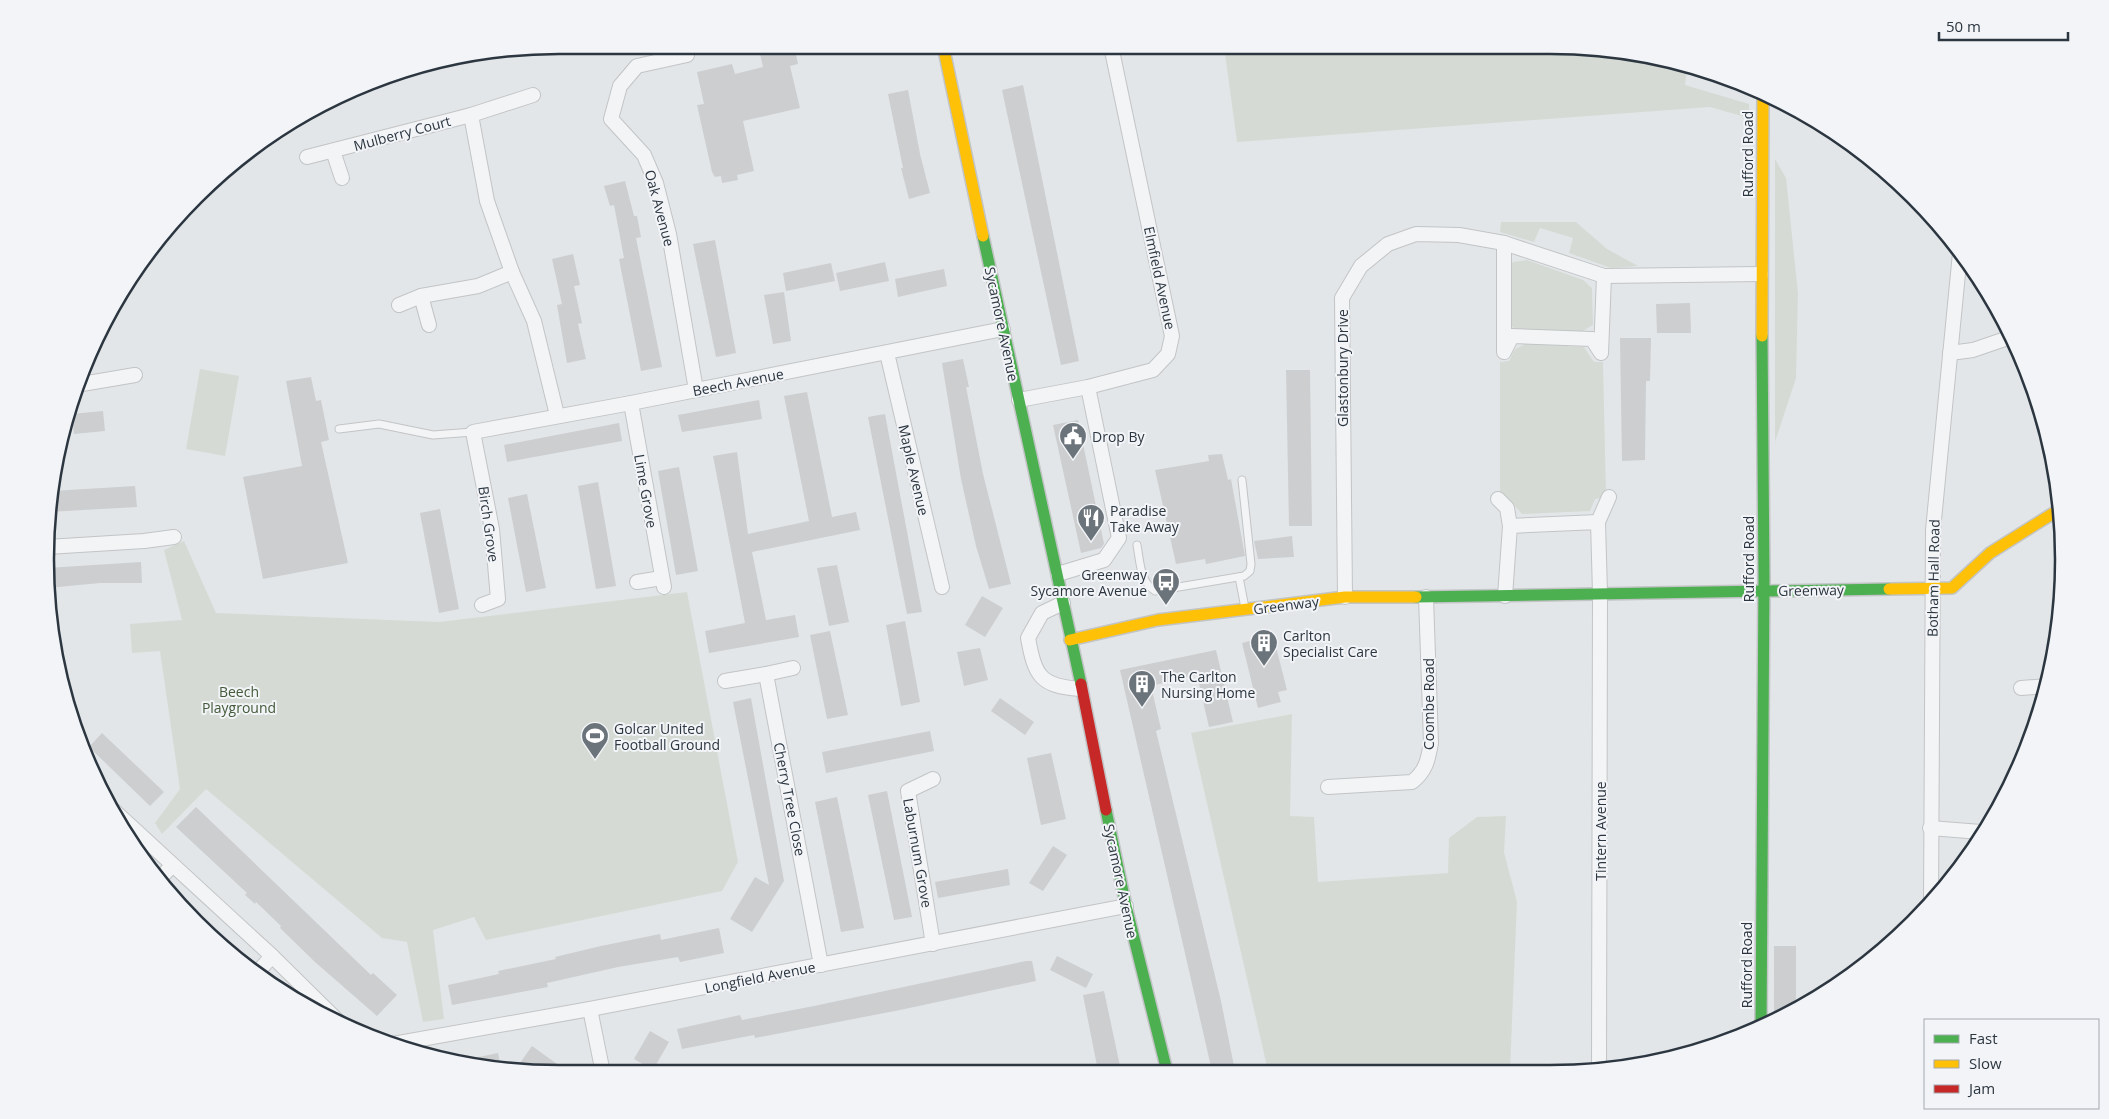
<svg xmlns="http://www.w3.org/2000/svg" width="2109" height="1119" viewBox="0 0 2109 1119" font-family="'Open Sans',sans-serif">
	<rect width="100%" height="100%" fill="#e3e6e8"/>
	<g fill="#d5dbd4">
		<path d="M1224,46H1583L1688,64L1685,85L1749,104V118L1710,107L1237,142Z"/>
		<path d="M1775,159L1786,178L1798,293L1796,378L1775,442Z"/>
		<path d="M1501,222H1576L1607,249L1638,266L1611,268L1569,253L1573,238L1540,228L1534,242L1500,232Z"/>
		<path d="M1527,260L1583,280L1592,288L1593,325L1581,332L1517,331L1509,324L1508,267L1513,262Z"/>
		<path d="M1525,344L1584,347L1594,362H1603L1606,497L1595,499L1590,511L1522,514L1511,502L1500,501V362L1509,361L1515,349Z"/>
		<path d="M200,369L239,376L225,456L186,449Z"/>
		<path d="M184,541L216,613L439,622L687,592L738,862L722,891L486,940L474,917L433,930L444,1019L423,1022L407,942L382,938L206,789L162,834L155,823L180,789L160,651L132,653L130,624L182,620L164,550Z"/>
		<path d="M1292,714L1290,816L1314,817L1318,882L1448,873L1449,838L1477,817L1506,816L1504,852L1517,902L1510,1070L1268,1071L1191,733Z"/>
	</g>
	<g fill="#ccced0">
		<path d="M758,45H794L798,64L790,66L800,108L743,121L754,171L737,175L738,180L722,183L721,176L715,177L712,172L697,105L704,104L697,72L732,64L735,74L763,67Z"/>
		<path d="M1023,85L1079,361L1061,365L1002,90Z"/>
		<path d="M908,90L920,154L930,193L909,199L901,168H903L888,94Z"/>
		<path d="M625,181L634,216H637L641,237L636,238L662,367L641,371L619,259L624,258L614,205L610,206L604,186Z"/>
		<path d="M715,240L736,353L716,357L693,244Z"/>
		<path d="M573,254L580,285L574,286L582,323L578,324L586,359L567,363L557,305L562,304L552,259Z"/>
		<path d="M885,262L889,281L840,291L836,273Z"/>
		<path d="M831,263L835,281L786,291L783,273Z"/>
		<path d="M944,269L947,286L898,297L895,279Z"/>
		<path d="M784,292L791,341L773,344L764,295Z"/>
		<path d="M1690,303L1691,333H1657L1656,304Z"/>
		<path d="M1620,338H1651L1650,381H1646L1645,460L1622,461Z"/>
		<path d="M963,359L969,387H966L983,474L1011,584L989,589L976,546L961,479L942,363Z"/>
		<path d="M1286,370H1310L1312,526H1289Z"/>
		<path d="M311,377L316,401L321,400L329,440L321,442L348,563L263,579L243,477L302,466L286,381Z"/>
		<path d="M807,392L832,517L856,512L860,530L752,552L766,620L795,615L799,637L709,653L705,631L745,623L713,456L737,452L748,534L809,521L784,396Z"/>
		<path d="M759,400L762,419L682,432L678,415Z"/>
		<path d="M103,411L105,431L74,434L72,414Z"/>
		<path d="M885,414L922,612L907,614L868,417Z"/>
		<path d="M1078,420L1104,544L1101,548L1081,553L1053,425Z"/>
		<path d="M619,423L622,441L507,462L504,445Z"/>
		<path d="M1222,454L1228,480L1231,479L1245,556L1206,564L1205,559L1176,564L1155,470L1209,461L1208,455Z"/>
		<path d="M679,467L698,571L676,575L658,471Z"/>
		<path d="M598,482L616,586L596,589L578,486Z"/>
		<path d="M135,486L137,507L48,512L52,491Z"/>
		<path d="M527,494L546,588L526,592L508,498Z"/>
		<path d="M440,509L459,609L439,613L420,513Z"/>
		<path d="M1292,536L1294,557L1258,559L1254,541Z"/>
		<path d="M141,562L142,583H100L48,588L47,568Z"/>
		<path d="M837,565L849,622L829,626L817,568Z"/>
		<path d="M982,596L1003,608L985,637L965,625Z"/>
		<path d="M905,621L920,702L901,706L886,625Z"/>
		<path d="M830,631L848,715L827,719L810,635Z"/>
		<path d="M1273,635L1287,690L1278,692L1281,702L1258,708L1242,643Z"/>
		<path d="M980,648L988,680L964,686L957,652Z"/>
		<path d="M1216,650L1233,722L1209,727L1197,675L1151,686L1161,729L1156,731L1221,1001L1235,1071H1212L1120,670Z"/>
		<path d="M751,698L784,881L752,932L730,919L755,877L769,885L733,702Z"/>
		<path d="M1000,698L1034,722L1025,735L991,711Z"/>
		<path d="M930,731L934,751L826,773L822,752Z"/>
		<path d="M102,733L164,792L150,806L89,747Z"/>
		<path d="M1051,753L1066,819L1041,825L1027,758Z"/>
		<path d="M887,791L912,917L894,920L868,795Z"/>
		<path d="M837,797L864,928L841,932L815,802Z"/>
		<path d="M196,807L371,975L373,973L397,995L377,1016L315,962L280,928L281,926L256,902L255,904L245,895L247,893L176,827Z"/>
		<path d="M1053,846L1067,855L1043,891L1029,883Z"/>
		<path d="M1008,869L1010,885L938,898L935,882Z"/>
		<path d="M719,928L724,953L680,962L678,957L618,967L547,983L548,987L452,1005L448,985L499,974L498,971L556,959L555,957L601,946L660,934L661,940Z"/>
		<path d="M1774,946H1796V1006L1774,1019Z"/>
		<path d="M1057,956L1093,974L1086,988L1050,970Z"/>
		<path d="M1026,961H1032L1036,981L900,1010L755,1038L754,1035L682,1049L677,1029L740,1015L742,1020L814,1006Z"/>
		<path d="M1104,991L1120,1066L1098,1071L1083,995Z"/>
		<path d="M650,1031L669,1042L653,1070L634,1059Z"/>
		<path d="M532,1046L550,1059L570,1073H534L520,1063Z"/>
		<path d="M498,1053L501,1069L460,1062V1061Z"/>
	</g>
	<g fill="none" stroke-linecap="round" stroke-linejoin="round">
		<defs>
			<g id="lane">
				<path d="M339,429L379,424L433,435L473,432"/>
				<path d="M1137,545C1140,561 1140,582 1155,591L1244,576L1250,571L1251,564L1242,480"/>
				<path d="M1239,577L1245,608"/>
			</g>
			<g id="street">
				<path d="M687,55L637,66L620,86L611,119L644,155L656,183L669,234L696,390"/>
				<path d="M471,115L533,95"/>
				<path d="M333,151L342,178"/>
				<path d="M307,157L471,115L487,201L512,272L534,321L557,415"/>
				<path d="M1504,243V352L1512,336L1592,339L1601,353L1604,276"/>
				<path d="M421,296L429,325"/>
				<path d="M399,305L421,296L478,286L512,272"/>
				<path d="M887,353L942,587"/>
				<path d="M1950,353L1973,350L2011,337"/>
				<path d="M76,385L135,375"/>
				<path d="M1019,400L1088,387L1153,370L1168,354L1172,336L1111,46"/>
				<path d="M631,403L664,587"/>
				<path d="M1498,499L1507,508L1510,526"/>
				<path d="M1598,522L1609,497"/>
				<path d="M47,547L144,541L174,537"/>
				<path d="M1058,574L1104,560L1119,538L1088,387"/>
				<path d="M637,582L662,578"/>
				<path d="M1505,596L1510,526L1598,522L1600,593L1599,1070"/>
				<path d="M1345,597L1342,298L1361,266L1388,244L1416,234L1459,235L1504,243L1604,276L1761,274"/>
				<path d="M1063,603L1042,613L1028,638C1035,676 1040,686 1080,689"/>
				<path d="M482,605L498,599L492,529L473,432L631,403L1003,329"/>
				<path d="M766,674L793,668"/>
				<path d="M725,681L766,674L821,965"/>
				<path d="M2021,688L2048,686"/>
				<path d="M1328,787L1412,782C1426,771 1428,760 1431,743L1426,597"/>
				<path d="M110,807L272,956L341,1024"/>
				<path d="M1930,828L1981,832"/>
				<path d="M159,879L172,866"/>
				<path d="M1931,904L1933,530L1960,253"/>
				<path d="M933,944L908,791L933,779"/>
				<path d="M256,974L272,956"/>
				<path d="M590,1009L603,1073"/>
				<path d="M393,1044L590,1009L1126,906"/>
			</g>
			<g id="fast">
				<path d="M983,236L1081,684"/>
				<path d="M1416,597L1889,589"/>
				<path d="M1106,810L1126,906L1167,1071"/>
				<path d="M1761,1026L1764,579L1762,336"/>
			</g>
			<g id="slow">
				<path d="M943,45L983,236"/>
				<path d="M1762,336L1763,93"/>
				<path d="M1889,589L1952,588L1990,553L2060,509"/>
				<path d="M1070,640L1158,620L1345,597H1416"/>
			</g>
			<path id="jam" d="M1081,684L1106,810"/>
		</defs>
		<use href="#lane" stroke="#c2c4c6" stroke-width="9"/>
		<use href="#street" stroke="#c2c4c6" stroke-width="16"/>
		<use href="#fast" stroke="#c2c4c6" stroke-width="14"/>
		<use href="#slow" stroke="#c2c4c6" stroke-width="14"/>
		<use href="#jam" stroke="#c2c4c6" stroke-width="14"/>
		<use href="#lane" stroke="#f3f4f5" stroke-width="7"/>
		<use href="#street" stroke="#f3f4f5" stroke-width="14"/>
		<use href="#fast" stroke="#4caf50" stroke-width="11"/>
		<use href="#slow" stroke="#ffc107" stroke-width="11"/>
		<use href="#jam" stroke="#c62828" stroke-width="11"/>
	</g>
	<defs>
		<symbol id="civic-pin" viewBox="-11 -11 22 30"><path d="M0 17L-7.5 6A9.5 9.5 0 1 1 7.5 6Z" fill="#6c747b" stroke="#f2f4f7"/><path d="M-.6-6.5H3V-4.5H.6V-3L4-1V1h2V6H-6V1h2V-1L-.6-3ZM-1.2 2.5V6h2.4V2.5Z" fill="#fff"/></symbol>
		<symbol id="restaurant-pin" viewBox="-11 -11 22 30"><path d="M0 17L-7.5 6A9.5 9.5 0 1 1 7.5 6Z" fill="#6c747b" stroke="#f2f4f7"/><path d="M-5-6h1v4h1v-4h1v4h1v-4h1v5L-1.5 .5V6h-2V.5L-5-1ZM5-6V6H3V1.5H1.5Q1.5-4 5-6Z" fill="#fff"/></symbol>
		<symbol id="bus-pin" viewBox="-11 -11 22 30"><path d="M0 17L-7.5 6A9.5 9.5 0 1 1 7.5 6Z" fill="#6c747b" stroke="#f2f4f7"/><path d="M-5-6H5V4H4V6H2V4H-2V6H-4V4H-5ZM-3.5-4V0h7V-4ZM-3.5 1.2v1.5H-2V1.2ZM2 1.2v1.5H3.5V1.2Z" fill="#fff"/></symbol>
		<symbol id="building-pin" viewBox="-11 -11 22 30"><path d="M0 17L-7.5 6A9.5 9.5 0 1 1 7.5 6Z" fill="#6c747b" stroke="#f2f4f7"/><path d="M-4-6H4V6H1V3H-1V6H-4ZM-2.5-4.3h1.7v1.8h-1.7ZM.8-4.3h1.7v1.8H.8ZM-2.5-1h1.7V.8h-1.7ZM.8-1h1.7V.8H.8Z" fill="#fff"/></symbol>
		<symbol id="stadium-pin" viewBox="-11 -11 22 30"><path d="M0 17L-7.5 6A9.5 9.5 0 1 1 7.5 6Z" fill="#6c747b" stroke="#f2f4f7"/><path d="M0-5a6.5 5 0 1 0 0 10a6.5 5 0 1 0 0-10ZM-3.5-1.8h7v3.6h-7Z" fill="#fff"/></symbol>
	</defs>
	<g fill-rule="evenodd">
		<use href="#civic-pin" x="1057" y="420" width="32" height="43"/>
		<use href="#restaurant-pin" x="1075" y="502" width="32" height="43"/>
		<use href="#bus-pin" x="1150" y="566" width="32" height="43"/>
		<use href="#building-pin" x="1248" y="627" width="32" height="43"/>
		<use href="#building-pin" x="1126" y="668" width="32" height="43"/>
		<use href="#stadium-pin" x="579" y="720" width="32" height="43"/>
	</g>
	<g text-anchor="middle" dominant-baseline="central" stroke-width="4" stroke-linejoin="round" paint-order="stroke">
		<g font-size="14" fill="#2c3640" stroke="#f2f4f7">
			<text transform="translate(402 133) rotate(-15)">Mulberry Court</text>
			<text transform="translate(1747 154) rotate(-90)">Rufford Road</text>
			<text transform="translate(660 208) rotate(75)">Oak Avenue</text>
			<text transform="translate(1160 278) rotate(78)">Elmfield Avenue</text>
			<text transform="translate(1002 324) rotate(78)">Sycamore Avenue</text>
			<text transform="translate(1342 368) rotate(-90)">Glastonbury Drive</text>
			<text transform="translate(738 382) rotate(-11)">Beech Avenue</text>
			<text transform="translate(914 470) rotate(77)">Maple Avenue</text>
			<text transform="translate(646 491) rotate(80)">Lime Grove</text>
			<text transform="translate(489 524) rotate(82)">Birch Grove</text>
			<text transform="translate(1748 559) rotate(-90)">Rufford Road</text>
			<text transform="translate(1933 578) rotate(-89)">Botham Hall Road</text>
			<text transform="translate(1811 590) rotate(-1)">Greenway</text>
			<text transform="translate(1286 605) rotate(-7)">Greenway</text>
			<text transform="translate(1428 704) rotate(-90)">Coombe Road</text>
			<text transform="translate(790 799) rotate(79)">Cherry Tree Close</text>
			<text transform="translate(1600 831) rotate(-90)">Tintern Avenue</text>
			<text transform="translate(918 853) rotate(80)">Laburnum Grove</text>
			<text transform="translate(1121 881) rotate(78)">Sycamore Avenue</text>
			<text transform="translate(1746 965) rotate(-90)">Rufford Road</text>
			<text transform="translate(760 977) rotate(-11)">Longfield Avenue</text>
		</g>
		<g font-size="14" fill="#2c3640" stroke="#f2f4f7" text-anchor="start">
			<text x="1092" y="436">Drop By</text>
			<text x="1110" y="510">Paradise<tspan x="1110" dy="16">Take Away</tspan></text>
			<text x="1147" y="574" text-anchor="end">Greenway<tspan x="1147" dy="16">Sycamore Avenue</tspan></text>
			<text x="1283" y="635">Carlton<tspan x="1283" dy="16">Specialist Care</tspan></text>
			<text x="1161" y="676">The Carlton<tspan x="1161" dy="16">Nursing Home</tspan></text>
			<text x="614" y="728">Golcar United<tspan x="614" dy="16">Football Ground</tspan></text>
		</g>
		<g font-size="14" fill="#445a3a" stroke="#f2f4f7">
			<text x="239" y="691">Beech<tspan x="239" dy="16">Playground</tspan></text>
		</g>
	</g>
	<path d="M0 0H2109V1119H0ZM559 54H1550A505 505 0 0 1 2055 559V560A505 505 0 0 1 1550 1065H559A505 505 0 0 1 54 560V559A505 505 0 0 1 559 54Z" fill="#f2f4f7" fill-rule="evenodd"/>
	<path fill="none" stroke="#2c3640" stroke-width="2.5" d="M559 54H1550A505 505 0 0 1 2055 559V560A505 505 0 0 1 1550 1065H559A505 505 0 0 1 54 560V559A505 505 0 0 1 559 54Z"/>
	<rect x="1924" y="1019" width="175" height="90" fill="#f2f4f7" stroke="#a3a8ae"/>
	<rect x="1934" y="1035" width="25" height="8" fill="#4caf50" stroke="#a3a8ae"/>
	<text x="1969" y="1044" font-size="15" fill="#2c3640">Fast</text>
	<rect x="1934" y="1060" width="25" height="8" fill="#ffc107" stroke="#a3a8ae"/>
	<text x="1969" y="1069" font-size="15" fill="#2c3640">Slow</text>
	<rect x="1934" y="1085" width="25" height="8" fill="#c62828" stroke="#a3a8ae"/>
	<text x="1969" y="1094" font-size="15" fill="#2c3640">Jam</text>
	<path d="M1939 32v8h129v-8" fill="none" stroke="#2c3640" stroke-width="2.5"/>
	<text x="1946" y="32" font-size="15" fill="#2c3640" stroke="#f2f4f7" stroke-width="4" paint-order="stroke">50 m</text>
</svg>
